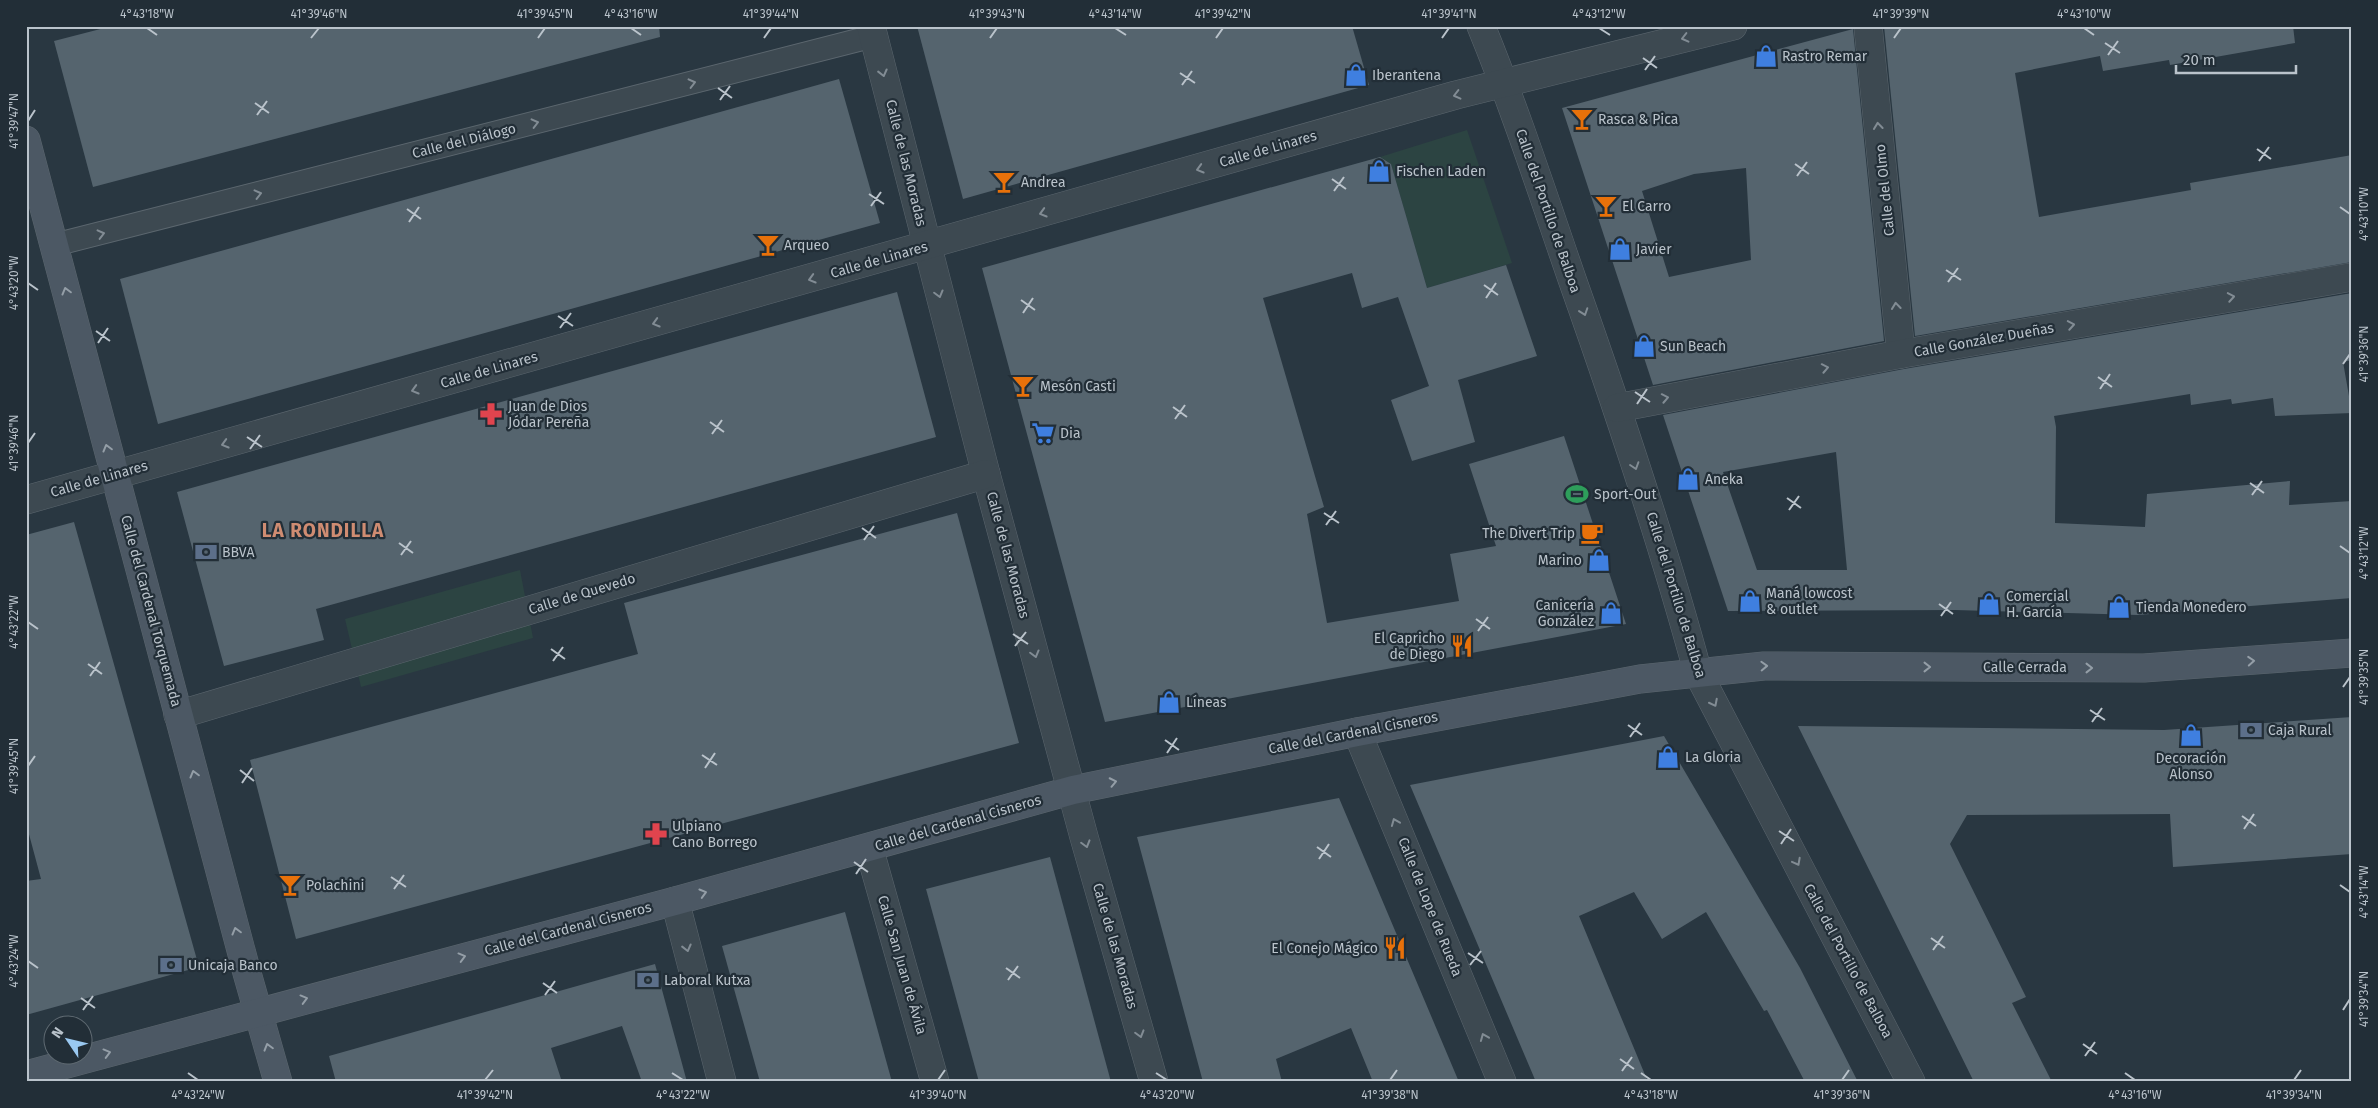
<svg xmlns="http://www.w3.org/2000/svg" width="2378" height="1108" viewBox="0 0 2378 1108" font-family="'Fira Sans',sans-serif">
	<rect width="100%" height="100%" fill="#293741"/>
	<g fill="#2c4442">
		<path d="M1467,130L1512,263L1427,288L1391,164L1380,157Z"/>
		<path d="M520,570L533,638L361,687L345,619Z"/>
	</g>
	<g fill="#55646e" fill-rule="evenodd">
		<path d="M112,26H659L660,37L93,187L54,41Z"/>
		<path d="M917,26H1352L1369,85L963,199Z"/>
		<path d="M1884,26H2293L2295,43L2170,65L2169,60L2103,71L2100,56L2015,73L2039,217L2191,190L2190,183L2352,155V262L1915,336Z"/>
		<path d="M1853,29L1884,341L1653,385L1562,108ZM1746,168L1751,260L1669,277L1642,191L1694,174Z"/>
		<path d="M839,79L880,223L158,424L120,279Z"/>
		<path d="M1380,157L1391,164L1427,288L1506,265L1537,356L1458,380L1475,442L1412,461L1391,400L1429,386L1398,297L1362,308L1352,273L1263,298L1324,507L1307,514L1327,623L1459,601L1450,554L1496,546L1469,464L1564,436L1626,624L1105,722L982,268Z"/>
		<path d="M897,292L936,437L316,609L324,640L224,666L177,492Z"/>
		<path d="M2352,293V360L2343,362L2352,413L2275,416L2273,398L2232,404L2231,399L2191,405L2190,394L2054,416L2056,427L2055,523L2145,527L2147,494L2290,481L2289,505L2352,501V598L2138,615L1955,610L1728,611L1663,415L1904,369ZM1836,452L1847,570H1757L1723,472Z"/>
		<path d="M957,513L1019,743L296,939L250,760L638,654L624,603Z"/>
		<path d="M74,522L199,967L26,1015V881L41,879L26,823V535Z"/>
		<path d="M2352,717V854L2173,867L2170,814L1967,815L1950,844L2026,997L2012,1003L2052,1082H1974L1798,726L2164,730Z"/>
		<path d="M1664,736L1800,968L1858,1082H1805L1767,1010L1764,1011L1706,912L1662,939L1634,892L1579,916L1648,1082H1536L1410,785Z"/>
		<path d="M1339,798L1459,1082H1373L1351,1028L1276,1059L1282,1082H1203L1137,837Z"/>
		<path d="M1050,857L1111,1082H979L926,889Z"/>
		<path d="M845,912L892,1082H760L722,946Z"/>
		<path d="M655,964L687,1082H642L622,1026L551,1048L562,1082H336L329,1056Z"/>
	</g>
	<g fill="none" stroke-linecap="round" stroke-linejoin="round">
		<defs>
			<path id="lane" d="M54,245L874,36"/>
			<g id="street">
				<path d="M871,26L986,474L1084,837L1154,1082"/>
				<path d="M1481,26C1515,109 1543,195 1572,279C1618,409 1662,540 1698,673L1911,1082"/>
				<path d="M1868,26L1901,354"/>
				<path d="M1617,408L1901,354L2352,277"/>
				<path d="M26,500L1456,95L1733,26"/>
				<path d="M178,715L986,474"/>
				<path d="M1357,732L1502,1082"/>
				<path d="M869,848L935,1082"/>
				<path d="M675,901L722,1082"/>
			</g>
			<g id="secondary">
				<path d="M26,140L247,973L278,1082"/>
				<path d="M26,1075L675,901L1073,790L1357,732L1640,679L1764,666L2144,668L2352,653"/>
			</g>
		</defs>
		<use href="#lane" stroke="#5b666e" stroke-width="24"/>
		<use href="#street" stroke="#5b666e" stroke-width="29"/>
		<use href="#secondary" stroke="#5b666e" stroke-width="29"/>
		<use href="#lane" stroke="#3d4951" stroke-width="22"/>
		<use href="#street" stroke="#3d4951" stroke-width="28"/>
		<use href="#secondary" stroke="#4c5864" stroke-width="28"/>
	</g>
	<defs><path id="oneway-chevron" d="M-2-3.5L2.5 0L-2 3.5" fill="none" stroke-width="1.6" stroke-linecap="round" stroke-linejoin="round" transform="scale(1.25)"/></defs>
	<g stroke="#828c94">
		<use href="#oneway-chevron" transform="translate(1685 38) rotate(166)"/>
		<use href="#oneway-chevron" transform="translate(883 73) rotate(76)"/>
		<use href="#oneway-chevron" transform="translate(692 83) rotate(-14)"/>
		<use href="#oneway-chevron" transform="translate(1457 95) rotate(166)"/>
		<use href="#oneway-chevron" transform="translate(535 123) rotate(-14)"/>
		<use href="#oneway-chevron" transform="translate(1878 126) rotate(-96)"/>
		<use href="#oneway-chevron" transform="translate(1200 169) rotate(164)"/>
		<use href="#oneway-chevron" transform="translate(258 194) rotate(-14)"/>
		<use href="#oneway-chevron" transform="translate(1043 213) rotate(164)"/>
		<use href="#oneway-chevron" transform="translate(101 234) rotate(-14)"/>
		<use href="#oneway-chevron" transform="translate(812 279) rotate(164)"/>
		<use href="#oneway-chevron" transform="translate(939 294) rotate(75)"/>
		<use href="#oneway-chevron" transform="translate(2231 297) rotate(-10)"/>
		<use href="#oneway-chevron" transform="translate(1896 306) rotate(-96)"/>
		<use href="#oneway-chevron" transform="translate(1584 312) rotate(71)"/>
		<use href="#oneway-chevron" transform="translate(656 323) rotate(164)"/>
		<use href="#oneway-chevron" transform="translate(2071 325) rotate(-10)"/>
		<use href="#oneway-chevron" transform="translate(1825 368) rotate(-11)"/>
		<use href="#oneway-chevron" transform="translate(415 390) rotate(164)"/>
		<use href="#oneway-chevron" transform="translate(1665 398) rotate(-11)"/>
		<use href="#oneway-chevron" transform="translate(225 444) rotate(164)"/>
		<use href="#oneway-chevron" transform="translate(1635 466) rotate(72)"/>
		<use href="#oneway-chevron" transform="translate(1035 654) rotate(75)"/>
		<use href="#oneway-chevron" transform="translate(1714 703) rotate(63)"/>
		<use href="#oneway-chevron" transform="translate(1395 822) rotate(-112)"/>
		<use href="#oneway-chevron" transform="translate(1086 844) rotate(74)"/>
		<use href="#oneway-chevron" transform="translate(1797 862) rotate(62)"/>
		<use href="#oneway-chevron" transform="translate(687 948) rotate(76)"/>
		<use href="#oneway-chevron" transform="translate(1140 1034) rotate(74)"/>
		<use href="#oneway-chevron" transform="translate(1484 1037) rotate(-112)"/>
	</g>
	<g stroke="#949ea7">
		<use href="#oneway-chevron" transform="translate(66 291) rotate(-105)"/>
		<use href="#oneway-chevron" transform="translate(107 448) rotate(-105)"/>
		<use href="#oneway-chevron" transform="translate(2251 661) rotate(-4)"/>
		<use href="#oneway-chevron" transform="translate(1764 666) rotate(-2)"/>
		<use href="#oneway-chevron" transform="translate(1927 667)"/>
		<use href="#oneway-chevron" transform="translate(2089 668)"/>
		<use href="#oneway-chevron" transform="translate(194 774) rotate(-105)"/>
		<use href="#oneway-chevron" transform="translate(1113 782) rotate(-12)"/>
		<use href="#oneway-chevron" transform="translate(703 893) rotate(-16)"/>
		<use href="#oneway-chevron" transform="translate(236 931) rotate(-105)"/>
		<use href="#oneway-chevron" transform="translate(462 957) rotate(-15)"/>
		<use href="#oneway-chevron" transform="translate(304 999) rotate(-15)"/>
		<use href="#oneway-chevron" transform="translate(268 1047) rotate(-106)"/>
		<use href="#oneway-chevron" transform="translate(107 1053) rotate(-15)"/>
	</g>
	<path fill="none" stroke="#bac3cb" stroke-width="2" d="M147,28L157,35M631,28L641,35M1115,28L1126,35M1599,28L1610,35M2084,28L2094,35M311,38L319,28M538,38L545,28M764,38L771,28M990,38L997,28M1216,38L1223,28M1442,38L1449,28M1894,38L1901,28M2105,43L2120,53M2108,55L2118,41M1643,58L1657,68M1645,70L1655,56M1180,73L1195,83M1182,85L1192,71M718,88L732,98M720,100L730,86M255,103L269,113M257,115L267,101M28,121L35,110M2257,149L2271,159M2259,161L2269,147M1795,164L1809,174M1797,176L1807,162M1332,179L1346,189M1334,191L1344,177M869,194L884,204M871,206L881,192M2340,207L2350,214M407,209L421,219M409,222L419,207M1946,270L1961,280M1948,282L1958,268M28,283L38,290M1484,285L1498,295M1486,298L1496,283M1021,300L1035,310M1023,313L1033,298M558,316L573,326M560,328L571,313M96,331L110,341M98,343L108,328M2343,364L2350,354M2098,377L2112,387M2100,389L2110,374M1635,392L1650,402M1637,404L1647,389M1173,407L1187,417M1175,419L1185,405M710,422L724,432M712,434L722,420M247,437L262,447M28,443L35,433M250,449L260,435M2250,483L2264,493M2252,495L2262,481M1787,498L1801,508M1789,510L1799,496M1324,513L1339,523M1326,525L1336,511M862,528L876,538M864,540L874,526M399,543L413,553M2340,546L2350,553M401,555L411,541M1939,604L1953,614M1941,616L1951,602M1476,619L1490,629M28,622L38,629M1478,631L1488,617M1013,634L1028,644M1015,646L1026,632M551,649L565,659M553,661L563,647M88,664L102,674M90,676L100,662M2343,687L2350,677M2090,710L2105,720M2092,722L2102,708M1628,725L1642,735M1630,737L1640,723M1165,740L1179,750M1167,753L1177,738M702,755L717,765M28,766L35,756M705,768L715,753M240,770L254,781M242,783L252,768M2242,816L2256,826M2244,829L2254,814M1779,831L1794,841M1781,844L1791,829M1317,847L1331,857M1319,859L1329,844M854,862L868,872M856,874L866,859M391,877L406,887M2340,885L2350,892M394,889L404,875M1931,938L1945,948M1933,950L1943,936M1468,953L1483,963M28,961L38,968M1470,965L1481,951M1006,968L1020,978M1008,980L1018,966M543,983L557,993M545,995L555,981M81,998L95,1008M83,1010L93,996M2343,1010L2350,999M2083,1044L2097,1054M2085,1056L2095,1042M1620,1059L1634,1069M1622,1071L1632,1057M188,1073L198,1080M672,1073L683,1080M1156,1073L1167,1080M1641,1073L1651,1080M2125,1073L2135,1080M485,1080L493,1070M938,1080L945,1070M1390,1080L1397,1070M1842,1080L1849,1070M2294,1080L2301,1070"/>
	<defs>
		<symbol id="shop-bare" viewBox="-9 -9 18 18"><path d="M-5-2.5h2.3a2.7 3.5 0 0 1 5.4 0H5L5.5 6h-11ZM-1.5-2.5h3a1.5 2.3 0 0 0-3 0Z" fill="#3f7fe0" stroke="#222e37" stroke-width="2.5" paint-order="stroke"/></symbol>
		<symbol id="bar-bare" viewBox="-9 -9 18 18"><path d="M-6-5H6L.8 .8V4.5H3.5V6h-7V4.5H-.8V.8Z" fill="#e8710a" stroke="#222e37" stroke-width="2.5" paint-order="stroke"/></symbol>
		<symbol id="pharmacy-bare" viewBox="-9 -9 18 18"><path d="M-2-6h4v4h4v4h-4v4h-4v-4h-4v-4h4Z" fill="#e0444e" stroke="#222e37" stroke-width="2.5" paint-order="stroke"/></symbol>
		<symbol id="supermarket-bare" viewBox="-9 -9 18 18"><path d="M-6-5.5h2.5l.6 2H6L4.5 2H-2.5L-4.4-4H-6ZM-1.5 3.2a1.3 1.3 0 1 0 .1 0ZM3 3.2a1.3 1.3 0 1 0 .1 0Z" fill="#3f7fe0" stroke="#222e37" stroke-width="2.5" paint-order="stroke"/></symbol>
		<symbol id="stadium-bare" viewBox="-9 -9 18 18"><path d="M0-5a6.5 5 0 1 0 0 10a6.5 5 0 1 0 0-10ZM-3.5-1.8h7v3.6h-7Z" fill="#2e9e5b" stroke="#222e37" stroke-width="2.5" paint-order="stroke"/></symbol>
		<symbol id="cafe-bare" viewBox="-9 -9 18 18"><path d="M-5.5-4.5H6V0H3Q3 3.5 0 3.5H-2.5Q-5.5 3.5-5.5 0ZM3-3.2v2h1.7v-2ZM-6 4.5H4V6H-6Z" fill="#e8710a" stroke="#222e37" stroke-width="2.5" paint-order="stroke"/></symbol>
		<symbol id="bank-bare" viewBox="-9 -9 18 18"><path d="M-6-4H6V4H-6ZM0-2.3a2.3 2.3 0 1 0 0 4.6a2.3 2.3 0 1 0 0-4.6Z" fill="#5c6f8a" stroke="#222e37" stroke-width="2.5" paint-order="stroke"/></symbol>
		<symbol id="restaurant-bare" viewBox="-9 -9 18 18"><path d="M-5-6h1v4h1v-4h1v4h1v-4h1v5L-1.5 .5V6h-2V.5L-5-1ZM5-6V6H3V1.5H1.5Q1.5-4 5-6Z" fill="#e8710a" stroke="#222e37" stroke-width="2.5" paint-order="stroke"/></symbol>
	</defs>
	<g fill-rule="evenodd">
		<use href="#shop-bare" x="1750" y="40" width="32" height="32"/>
		<use href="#shop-bare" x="1340" y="59" width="32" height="32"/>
		<use href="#bar-bare" x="1566" y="103" width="32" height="32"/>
		<use href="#shop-bare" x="1363" y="155" width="32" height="32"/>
		<use href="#bar-bare" x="988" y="166" width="32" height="32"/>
		<use href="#bar-bare" x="1590" y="190" width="32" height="32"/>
		<use href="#bar-bare" x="752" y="229" width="32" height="32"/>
		<use href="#shop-bare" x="1604" y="233" width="32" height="32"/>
		<use href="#shop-bare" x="1628" y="330" width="32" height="32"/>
		<use href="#bar-bare" x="1007" y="370" width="32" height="32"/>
		<use href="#pharmacy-bare" x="475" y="398" width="32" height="32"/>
		<use href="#supermarket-bare" x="1027" y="417" width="32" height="32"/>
		<use href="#shop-bare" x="1672" y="463" width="32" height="32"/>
		<use href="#stadium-bare" x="1561" y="478" width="32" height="32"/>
		<use href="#cafe-bare" x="1576" y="517" width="32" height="32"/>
		<use href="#bank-bare" x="190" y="536" width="32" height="32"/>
		<use href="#shop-bare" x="1583" y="544" width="32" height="32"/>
		<use href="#shop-bare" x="1734" y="585" width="32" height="32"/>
		<use href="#shop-bare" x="1973" y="588" width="32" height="32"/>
		<use href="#shop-bare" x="2103" y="591" width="32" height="32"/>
		<use href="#shop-bare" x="1595" y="597" width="32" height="32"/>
		<use href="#restaurant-bare" x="1446" y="630" width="32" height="32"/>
		<use href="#shop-bare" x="1153" y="686" width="32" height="32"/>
		<use href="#bank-bare" x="2235" y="714" width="32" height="32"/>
		<use href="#shop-bare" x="2175" y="719" width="32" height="32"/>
		<use href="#shop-bare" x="1652" y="741" width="32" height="32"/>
		<use href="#pharmacy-bare" x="640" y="818" width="32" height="32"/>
		<use href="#bar-bare" x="274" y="869" width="32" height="32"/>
		<use href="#restaurant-bare" x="1379" y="932" width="32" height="32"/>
		<use href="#bank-bare" x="155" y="949" width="32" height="32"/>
		<use href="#bank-bare" x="632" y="964" width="32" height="32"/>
	</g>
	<g text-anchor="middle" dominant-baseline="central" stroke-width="4.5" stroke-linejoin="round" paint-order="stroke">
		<g font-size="14" fill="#bac3cb" stroke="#222e37" text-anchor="start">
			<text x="1782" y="56">Rastro Remar</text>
			<text x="1372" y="75">Iberantena</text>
			<text x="1598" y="119">Rasca &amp; Pica</text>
			<text x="1396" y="171">Fischen Laden</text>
			<text x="1021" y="182">Andrea</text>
			<text x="1622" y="206">El Carro</text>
			<text x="784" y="245">Arqueo</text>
			<text x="1636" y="249">Javier</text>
			<text x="1660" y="346">Sun Beach</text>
			<text x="1040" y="386">Mesón Casti</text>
			<text x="508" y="406">Juan de Dios<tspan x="508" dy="16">Jódar Pereña</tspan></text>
			<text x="1060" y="433">Dia</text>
			<text x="1705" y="479">Aneka</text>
			<text x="1594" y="494">Sport-Out</text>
			<text x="1575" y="533" text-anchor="end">The Divert Trip</text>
			<text x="222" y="552">BBVA</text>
			<text x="1582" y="560" text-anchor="end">Marino</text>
			<text x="1766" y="593">Maná lowcost<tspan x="1766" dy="16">&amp; outlet</tspan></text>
			<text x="2006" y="596">Comercial<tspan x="2006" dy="16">H. García</tspan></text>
			<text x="1594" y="605" text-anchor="end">Canicería<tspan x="1594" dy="16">González</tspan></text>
			<text x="2136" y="607">Tienda Monedero</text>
			<text x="1445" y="638" text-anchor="end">El Capricho<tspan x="1445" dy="16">de Diego</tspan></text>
			<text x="1186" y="702">Líneas</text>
			<text x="2268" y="730">Caja Rural</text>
			<text x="1685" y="757">La Gloria</text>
			<text x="2191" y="758" text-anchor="middle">Decoración<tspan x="2191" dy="16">Alonso</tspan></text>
			<text x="672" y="826">Ulpiano<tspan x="672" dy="16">Cano Borrego</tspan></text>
			<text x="306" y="885">Polachini</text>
			<text x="1378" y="948" text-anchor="end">El Conejo Mágico</text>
			<text x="188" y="965">Unicaja Banco</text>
			<text x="664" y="980">Laboral Kutxa</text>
		</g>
		<g font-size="14" fill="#bac3cb" stroke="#222e37">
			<text transform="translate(464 141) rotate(-14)">Calle del Diálogo</text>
			<text transform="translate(1268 149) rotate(-16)">Calle de Linares</text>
			<text transform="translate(906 163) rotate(76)">Calle de las Moradas</text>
			<text transform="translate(1885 190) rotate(-96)">Calle del Olmo</text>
			<text transform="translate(1548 211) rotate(71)">Calle del Portillo de Balboa</text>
			<text transform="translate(879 260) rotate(-16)">Calle de Linares</text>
			<text transform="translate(1984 340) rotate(-10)">Calle González Dueñas</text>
			<text transform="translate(489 370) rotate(-16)">Calle de Linares</text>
			<text transform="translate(99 479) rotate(-16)">Calle de Linares</text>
			<text transform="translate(1008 555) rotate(75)">Calle de las Moradas</text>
			<text transform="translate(582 594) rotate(-17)">Calle de Quevedo</text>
			<text transform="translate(1676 595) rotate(73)">Calle del Portillo de Balboa</text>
			<text transform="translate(151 611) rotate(75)">Calle del Cardenal Torquemada</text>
			<text x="2025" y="667">Calle Cerrada</text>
			<text transform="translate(1353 733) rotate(-11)">Calle del Cardenal Cisneros</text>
			<text transform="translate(958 823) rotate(-16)">Calle del Cardenal Cisneros</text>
			<text transform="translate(1430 907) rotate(68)">Calle de Lope de Rueda</text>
			<text transform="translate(568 929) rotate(-15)">Calle del Cardenal Cisneros</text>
			<text transform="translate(1115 946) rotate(74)">Calle de las Moradas</text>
			<text transform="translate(1848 961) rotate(62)">Calle del Portillo de Balboa</text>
			<text transform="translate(902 965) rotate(74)">Calle San Juan de Ávila</text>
		</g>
		<g font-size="19" font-weight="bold" letter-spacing="1" fill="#cf8c72" stroke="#222e37">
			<text x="323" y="530">LA RONDILLA</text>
		</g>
	</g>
	<rect width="2378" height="1108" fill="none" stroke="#222e37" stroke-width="55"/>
	<g transform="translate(68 1040) rotate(305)"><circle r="24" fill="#222e37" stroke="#5f6a72"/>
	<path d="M0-4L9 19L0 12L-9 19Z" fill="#9ac9f1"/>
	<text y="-8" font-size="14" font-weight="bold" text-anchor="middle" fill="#bac3cb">N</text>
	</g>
	<path d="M2176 65v8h120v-8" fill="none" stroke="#bac3cb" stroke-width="2.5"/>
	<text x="2183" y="65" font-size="15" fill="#bac3cb" stroke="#222e37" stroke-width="4" paint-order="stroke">20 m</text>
	<rect x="28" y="28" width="2322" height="1052" fill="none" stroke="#bac3cb" stroke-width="2"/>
	<g font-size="12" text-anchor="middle" fill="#bac3cb">
		<text x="147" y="18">4°43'18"W</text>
		<text x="319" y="18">41°39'46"N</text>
		<text x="545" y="18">41°39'45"N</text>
		<text x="631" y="18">4°43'16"W</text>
		<text x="771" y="18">41°39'44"N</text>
		<text x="997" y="18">41°39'43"N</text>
		<text x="1115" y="18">4°43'14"W</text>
		<text x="1223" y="18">41°39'42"N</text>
		<text x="1449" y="18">41°39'41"N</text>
		<text x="1599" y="18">4°43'12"W</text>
		<text x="1901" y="18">41°39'39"N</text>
		<text x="2084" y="18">4°43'10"W</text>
		<text transform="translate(14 121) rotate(-90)" y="4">41°39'47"N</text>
		<text transform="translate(2364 214) rotate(-90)" y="4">4°43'10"W</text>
		<text transform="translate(14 283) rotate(-90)" y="4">4°43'20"W</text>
		<text transform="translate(2364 354) rotate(-90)" y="4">41°39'36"N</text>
		<text transform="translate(14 443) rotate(-90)" y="4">41°39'46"N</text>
		<text transform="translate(2364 553) rotate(-90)" y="4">4°43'12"W</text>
		<text transform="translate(14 622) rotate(-90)" y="4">4°43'22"W</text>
		<text transform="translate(2364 677) rotate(-90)" y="4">41°39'35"N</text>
		<text transform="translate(14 766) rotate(-90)" y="4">41°39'45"N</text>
		<text transform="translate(2364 892) rotate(-90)" y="4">4°43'14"W</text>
		<text transform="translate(14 961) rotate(-90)" y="4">4°43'24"W</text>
		<text transform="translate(2364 999) rotate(-90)" y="4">41°39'34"N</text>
		<text x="198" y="1099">4°43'24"W</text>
		<text x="485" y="1099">41°39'42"N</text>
		<text x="683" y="1099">4°43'22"W</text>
		<text x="938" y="1099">41°39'40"N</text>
		<text x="1167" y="1099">4°43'20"W</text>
		<text x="1390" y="1099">41°39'38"N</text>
		<text x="1651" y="1099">4°43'18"W</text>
		<text x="1842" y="1099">41°39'36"N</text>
		<text x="2135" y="1099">4°43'16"W</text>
		<text x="2294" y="1099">41°39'34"N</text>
	</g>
</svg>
